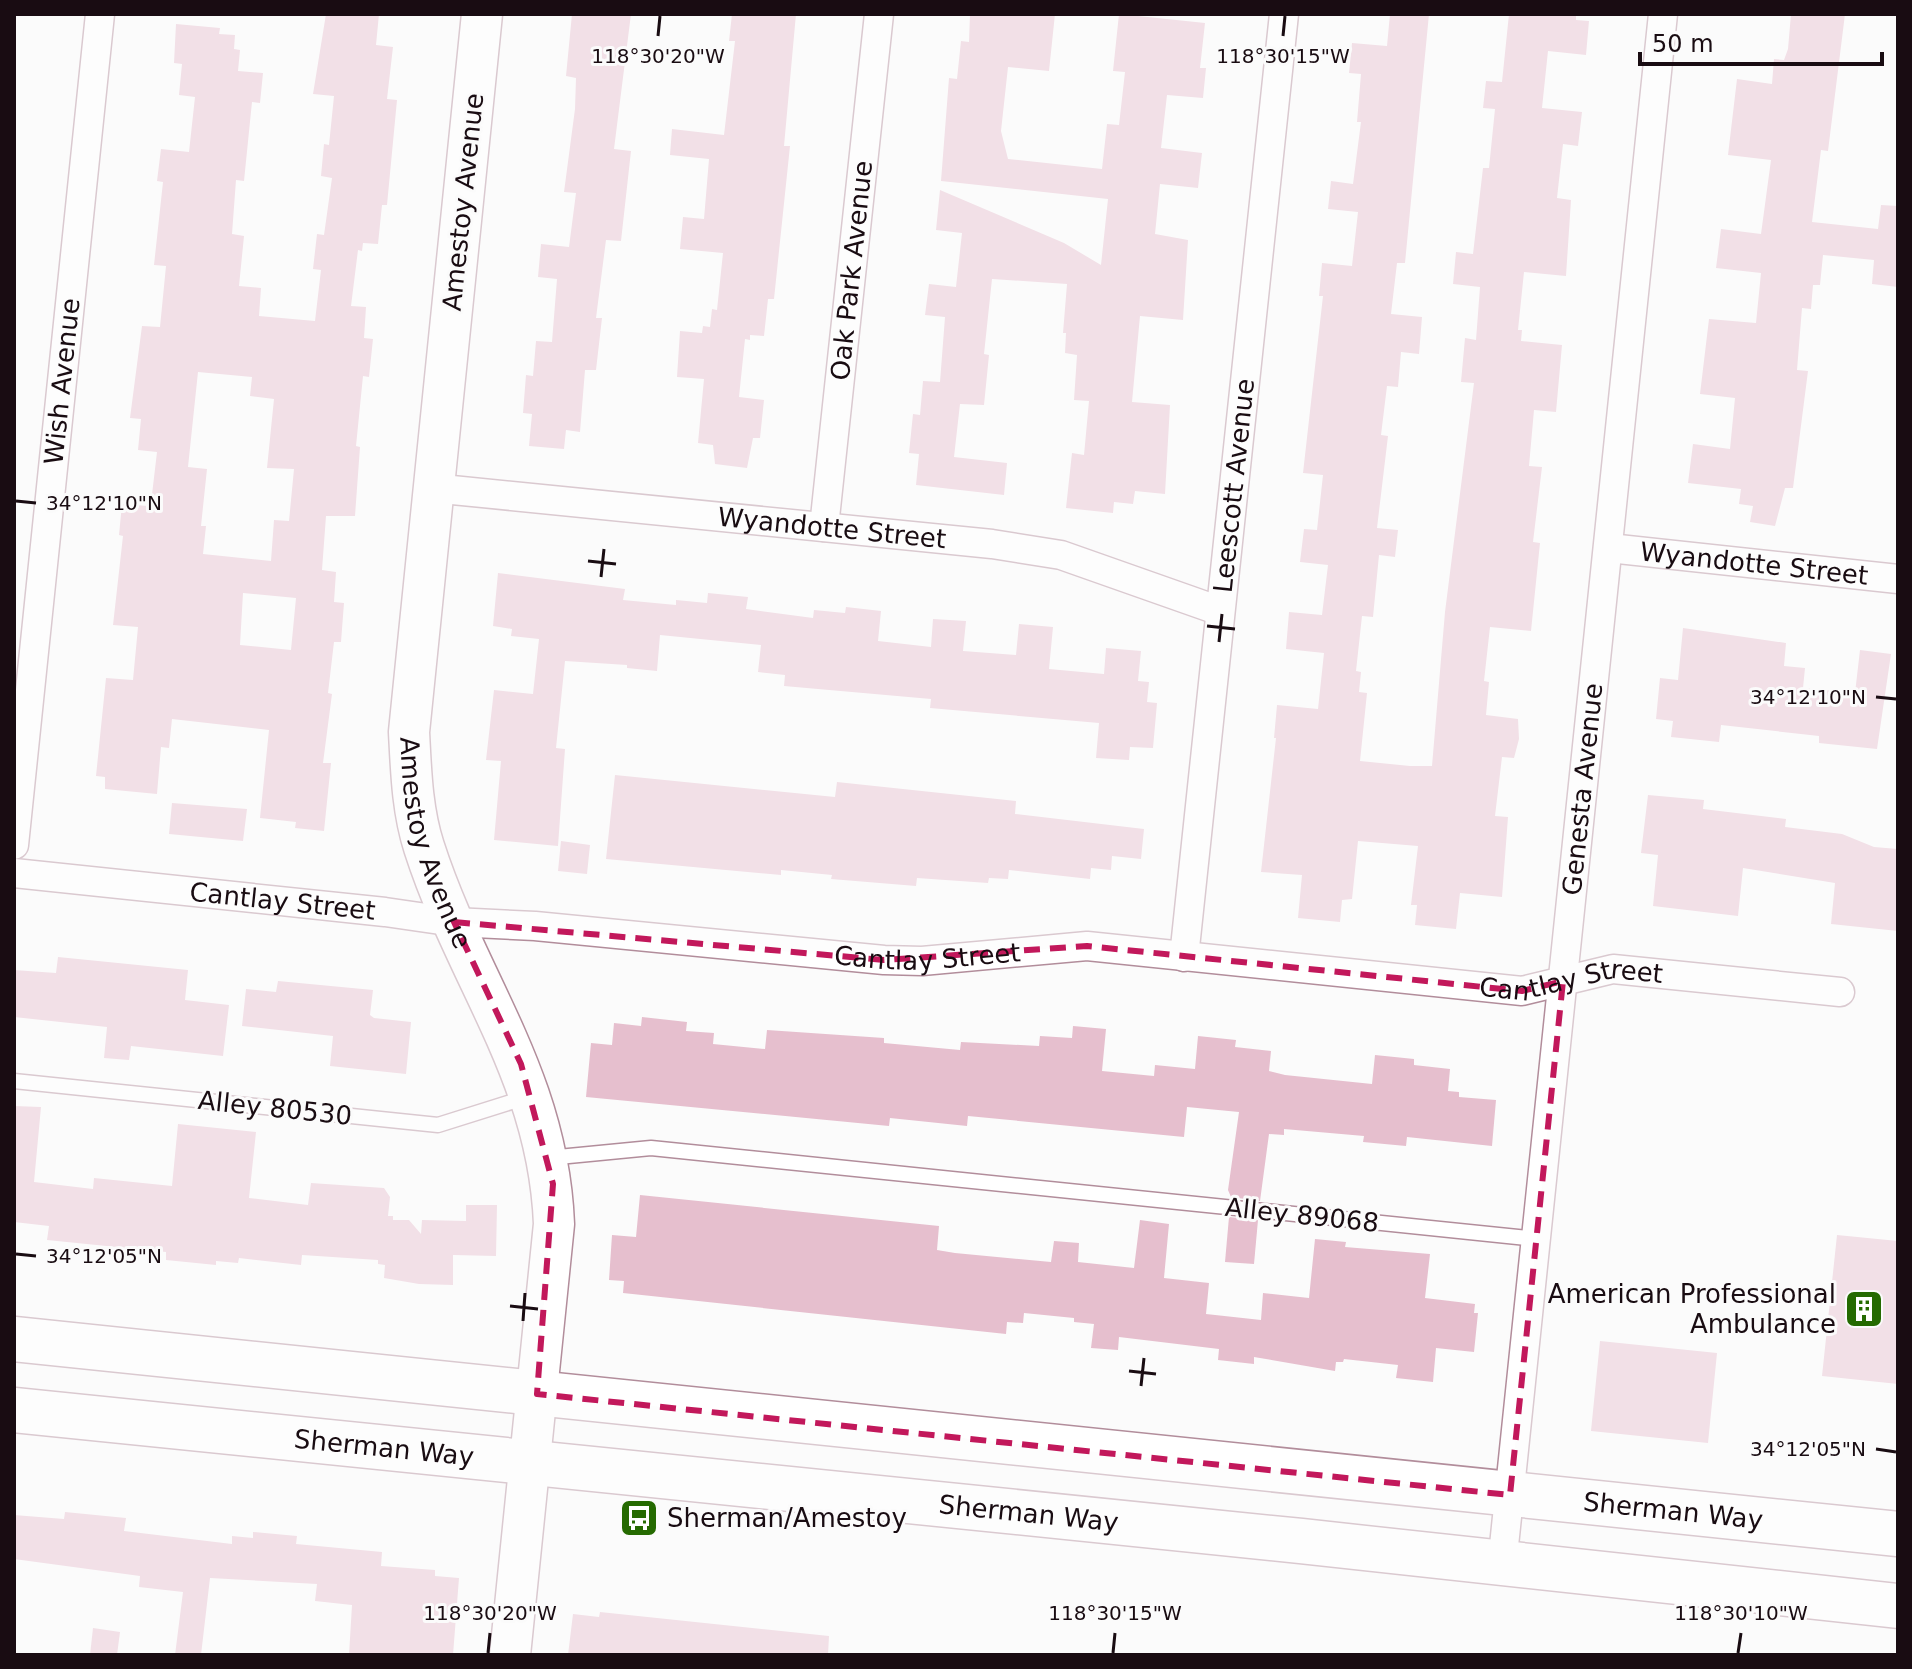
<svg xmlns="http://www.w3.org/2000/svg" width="1912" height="1669" viewBox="0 0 1912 1669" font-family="'DejaVu Sans',sans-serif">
	<rect width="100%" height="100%" fill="#fbfbfb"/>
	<g fill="#e6bfce" fill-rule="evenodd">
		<path d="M326,14H379L376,45L393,47L387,99L397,100L387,205H382L378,244L363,243L362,251L358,250L351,306L366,307L364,338L373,339L369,377L363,376L356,446L360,447L355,516H326L322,570L336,572L334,602L344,603L341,642H334L328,693L332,694L323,763H331L324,831L295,828L296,822L260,818L269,730L172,719L169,748L161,747L157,794L105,789V777L96,776L106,678L133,680L138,627L113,625L123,536L119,535L122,504L148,506L151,503L157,452L138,450L141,419L130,418L142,326L160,327L166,266L154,265L163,182L157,181L161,149L189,152L195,97L179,95L182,64L174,63L176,24L220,28L219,34L235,35L234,49L240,50L238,71L263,73L260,103L252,102L244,181L236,180L232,234L244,236L239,286L261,288L259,316L315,321L321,270L313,269L317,234L324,235L332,178L321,176L324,144L329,145L334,96L313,94ZM198,372L252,377L250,396L274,399L267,468L294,469L289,521L274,520L271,561L203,554L206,526H201L207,469L188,467ZM243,593L296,598L291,650L240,645Z"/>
		<path d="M572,14H631L614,149L631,151L621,241L606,240L596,318H602L596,370H585L580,432L566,430L564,449L529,446L532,414L523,413L526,375L533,376L536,341L552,342L557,279L538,277L541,244L569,247L576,193L564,192L575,109L576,78L566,76Z"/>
		<path d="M732,14H796L784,146H790L774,299H768L764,336L750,335V340L745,339L739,397L764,400L760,438H753L747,468L715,464L713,445L698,443L704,379L677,377L680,331L702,333L703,326L710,327L712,309L717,310L723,253L680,249L683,217L704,219L709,159L670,155L672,129L724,135L735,41H729Z"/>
		<path d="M970,14H1055L1049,71L1008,67L1001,131L1008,159L1102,169L1107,124L1119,125L1125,72L1113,71L1119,14L1205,23L1200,68H1206L1203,98L1167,95L1161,148L1202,153L1198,188L1160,184L1155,234L1188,240L1183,320L1140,316L1132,402L1170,405L1165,494L1135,491L1133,504L1114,502L1113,513L1066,508L1072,453L1084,455L1089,401L1074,400L1077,355L1065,353L1066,333H1063L1067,284L992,279L984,354L989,355L984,405L960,404L954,457L1007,463L1004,495L916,485L919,454L909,453L913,414L920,415L923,381L940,382L945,317L925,315L929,284L956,287L962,233L936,230L940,190L1064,243L1101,265L1108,199L941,181L949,78L957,79L961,41L969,42Z"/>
		<path d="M1390,14H1429L1405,263H1397L1391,314L1422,317L1419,354L1401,352L1398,387L1387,386L1381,435L1388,436L1377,528L1398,530L1395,557L1379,555L1373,617L1362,616L1356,671L1361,672L1359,692L1367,693L1360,761L1410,766H1432L1445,612L1474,383L1461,382L1465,338L1476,340L1480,287L1453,284L1456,252L1473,254L1483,168H1489L1495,109L1483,108L1486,81L1502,82L1509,14H1576V20L1589,21L1586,55L1548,51L1542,108L1582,112L1578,146L1563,144L1557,198L1571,200L1566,276L1524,272L1518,330H1522L1521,341L1562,345L1556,412L1534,410L1529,466L1542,467L1533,542L1540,543L1531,631L1490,627L1484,681L1489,682L1486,715L1518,719L1519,739L1514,758L1502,757L1495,816L1508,817L1502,897L1460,893L1456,929L1415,925L1417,905H1411L1418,846L1358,841L1352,899L1342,900L1340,922L1298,918L1302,875L1261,872L1276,738H1274L1277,705L1318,709L1324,653L1286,649L1289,612L1322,615L1328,565L1300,562L1304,529L1317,530L1323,475L1303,473L1323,296H1319L1322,263L1352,266L1358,212L1328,209L1331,181L1353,184L1361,122H1357L1361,74L1349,73L1352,43L1387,46Z"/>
		<path d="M1791,14H1845L1828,151L1821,150L1812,222L1878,229L1881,205L1898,206V287L1872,284L1874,260L1823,255L1820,285H1813L1811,309L1802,308L1797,370L1808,371L1793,488H1785L1775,526L1750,522L1753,506L1739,504L1741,489L1688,483L1693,444L1730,449L1735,398L1700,394L1709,319L1756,323L1761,273L1716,268L1721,229L1761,234L1771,160L1728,155L1737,79L1772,84L1774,59L1784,60L1788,49Z"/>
		<path d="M498,573L625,589L623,600L676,605V600L707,603L708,593L748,597L746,609L813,618L814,610L845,613L846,607L881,611L878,641L931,647L933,619L966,621L963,651L1016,655L1019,624L1053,627L1049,669L1104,674L1106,648L1141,651L1138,681L1149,682L1147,702L1157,703L1153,748L1130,747L1129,760L1096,758L1099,723L930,708L931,699L784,686L785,675L758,672L761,645L660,635L657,671L627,668V665L565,661L556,748L565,749L558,846L494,840L501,761L486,760L494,690L533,694L539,639L511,636L512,629L493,626Z"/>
		<path d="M1683,628L1786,643L1784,666L1805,668L1803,688L1855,693L1860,650L1891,654L1877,749L1819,743V736L1721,725L1719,742L1671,737L1673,721L1656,719L1660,678L1678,680Z"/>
		<path d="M615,775L835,797L837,782L1016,801L1015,814L1144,829L1141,859L1112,856L1111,870L1091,868L1090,879L1009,870L1008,879L989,878L988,883L917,878L916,886L831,879L832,875L781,870V875L606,859Z"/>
		<path d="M1648,795L1704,800L1703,809L1786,819L1785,827L1842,834L1874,847L1898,849V931L1831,924L1835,883L1743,868L1738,916L1653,906L1658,855L1641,853Z"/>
		<path d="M172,803L247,809L243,841L169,834Z"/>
		<path d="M561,841L590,845L587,874L558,871Z"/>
		<path d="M58,957L188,970L185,1000L229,1005L223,1056L131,1046L129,1060L104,1058L107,1027L14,1017V970L56,973Z"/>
		<path d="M278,981L373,990L370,1015L374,1018L411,1022L406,1074L330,1066L333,1036L242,1026L246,989L276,992Z"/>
		<path d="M642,1017L687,1022L686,1031L714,1033L713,1044L765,1049L767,1030L884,1038V1043L960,1050L961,1042L1039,1046L1040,1036L1072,1038L1073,1026L1106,1029L1102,1071L1154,1076L1155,1065L1195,1069L1198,1036L1236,1040L1235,1047L1271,1051L1269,1071L1285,1075L1372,1084L1375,1055L1414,1059V1065L1450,1069L1448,1091L1459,1092V1097L1496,1100L1492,1146L1407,1137L1406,1146L1363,1142L1364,1136L1284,1129V1135L1269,1134L1260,1201L1231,1197L1228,1190L1239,1112L1187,1107L1184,1137L968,1116L967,1126L890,1118L889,1126L586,1097L591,1043L612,1045L614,1023L641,1026Z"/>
		<path d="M14,1106L41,1107L34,1182L93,1189L94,1178L172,1186L178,1124L256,1132L249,1198L308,1205L311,1183L384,1188L390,1197L388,1216H393V1220H409L421,1234L422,1220L466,1221V1205H497L496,1256L453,1255V1285L419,1284L384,1278L385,1265L378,1264V1260L302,1255L301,1265L239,1258L238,1263L216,1261V1265L166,1260V1252L47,1240L49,1226L14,1222Z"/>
		<path d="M640,1195L939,1226L937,1250L955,1253L1051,1262L1054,1241L1079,1243L1078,1262L1134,1268L1140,1220L1169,1224L1164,1278L1209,1283L1206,1314L1261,1320L1263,1293L1309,1298L1315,1239L1346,1242L1345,1247L1430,1254L1425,1298L1475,1304L1474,1313H1478L1474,1352L1436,1348L1433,1382L1396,1378L1398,1365L1344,1359L1343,1362H1336L1335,1371L1254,1357V1364L1218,1360L1219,1349L1119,1337L1118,1350L1091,1348L1094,1324L1074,1322V1318L1024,1313L1023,1323L1007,1322L1006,1334L623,1293L624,1281L609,1280L612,1235L636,1237Z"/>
		<path d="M1229,1217L1258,1220L1254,1264L1225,1262Z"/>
		<path d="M1837,1235L1898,1241V1384L1822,1376Z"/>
		<path d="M1600,1341L1717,1353L1708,1443L1591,1431Z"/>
		<path d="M65,1512L126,1518L124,1531L232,1544V1536L253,1538V1532L297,1536L296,1544L382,1552L381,1566L435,1570V1576L459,1578L453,1655H349L352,1605L315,1601L317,1584L210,1578L201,1655H175L183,1592L139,1587L140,1576L14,1559V1515L64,1519Z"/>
		<path d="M600,1612L829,1636L828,1655H568L573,1614L599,1617Z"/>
		<path d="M93,1628L120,1632L117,1655H90Z"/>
	</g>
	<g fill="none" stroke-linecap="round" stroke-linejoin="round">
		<defs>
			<g id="lane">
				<path d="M14,1081L438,1125L527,1097"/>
				<path d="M548,1158L651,1148L1537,1239"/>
			</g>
			<g id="street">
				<path id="s1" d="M432,488L992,544L1061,555L1220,611"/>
				<path id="s2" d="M824,527L879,14"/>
				<path id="s3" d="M1609,548L1898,579"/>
				<path id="s4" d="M14,845L100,14"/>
				<path id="s5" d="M14,873L385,912L454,922L535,926L884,960L922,961L1087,946L1522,991L1613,969L1840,992"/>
				<path id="s6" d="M1184,957L1284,14"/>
				<path id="s7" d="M1502,1565L1663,14"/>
			</g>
			<g id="secondary">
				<path id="s8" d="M482,14L409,732C411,770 412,810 424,847C467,981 548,1075 554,1224L510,1655"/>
			</g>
			<g id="primary">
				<path id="s9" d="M14,1339L1898,1534"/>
				<path id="s10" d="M14,1410L1301,1541L1898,1606"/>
			</g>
		</defs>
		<use href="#lane" stroke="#b28d9b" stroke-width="17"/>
		<use href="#street" stroke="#b28d9b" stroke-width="31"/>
		<use href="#secondary" stroke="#b28d9b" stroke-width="43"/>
		<use href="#primary" stroke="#b28d9b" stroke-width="47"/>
		<use href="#lane" stroke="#fff" stroke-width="14"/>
		<use href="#street" stroke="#fff" stroke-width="28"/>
		<use href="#secondary" stroke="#fff" stroke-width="40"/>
		<use href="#primary" stroke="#fff" stroke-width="44"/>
	</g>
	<path d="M0 0H1912V1669H0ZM454,922L884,960L1087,946L1522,991L1563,981L1510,1495L537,1394L553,1184L521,1064Z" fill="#fbfbfb" fill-opacity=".55" fill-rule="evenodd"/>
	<path fill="none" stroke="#c2185b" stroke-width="6" stroke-dasharray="16 10" stroke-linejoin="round" d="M454,922L884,960L1087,946L1522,991L1563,981L1510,1495L537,1394L553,1184L521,1064Z"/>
	<path fill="none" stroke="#190c12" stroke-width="3" d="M658,36L660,16M1283,36L1285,16M16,501L36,503M588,561L616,564M601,577L604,549M1207,626L1235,629M1219,642L1222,614M1876,697L1896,699M16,1254L36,1256M510,1306L538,1309M523,1321L525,1293M1129,1371L1156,1374M1141,1386L1144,1358M1876,1449L1896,1452M488,1653L490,1633M1113,1653L1115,1633M1738,1653L1741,1633"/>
	<defs>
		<symbol id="building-square" viewBox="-11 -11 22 22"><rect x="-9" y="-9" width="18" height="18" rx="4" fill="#256a01" stroke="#fbfbfb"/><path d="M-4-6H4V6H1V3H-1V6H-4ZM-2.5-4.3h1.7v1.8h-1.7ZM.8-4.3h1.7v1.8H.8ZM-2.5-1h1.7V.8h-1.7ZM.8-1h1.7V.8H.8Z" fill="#fff"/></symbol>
		<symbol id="bus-square" viewBox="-11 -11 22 22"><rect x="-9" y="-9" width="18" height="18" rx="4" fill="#256a01" stroke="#fbfbfb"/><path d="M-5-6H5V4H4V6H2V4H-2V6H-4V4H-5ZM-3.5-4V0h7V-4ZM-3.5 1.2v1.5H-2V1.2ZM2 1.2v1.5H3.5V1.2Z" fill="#fff"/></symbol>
	</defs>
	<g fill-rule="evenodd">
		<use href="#building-square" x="1842" y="1287" width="44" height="44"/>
		<use href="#bus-square" x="617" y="1496" width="44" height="44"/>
	</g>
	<g text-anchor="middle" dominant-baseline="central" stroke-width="6" stroke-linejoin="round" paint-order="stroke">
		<g font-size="26" fill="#190c12" stroke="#fbfbfb">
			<text transform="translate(463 202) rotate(-84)">Amestoy Avenue</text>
			<text stroke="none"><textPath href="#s2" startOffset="258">Oak Park Avenue</textPath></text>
			<text stroke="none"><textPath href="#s4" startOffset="466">Wish Avenue</textPath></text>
			<text stroke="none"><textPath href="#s6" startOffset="474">Leescott Avenue</textPath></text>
			<text stroke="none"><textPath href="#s1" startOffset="402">Wyandotte Street</textPath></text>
			<text stroke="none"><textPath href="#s3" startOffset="146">Wyandotte Street</textPath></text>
			<text stroke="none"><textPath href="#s7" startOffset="780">Genesta Avenue</textPath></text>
			<text stroke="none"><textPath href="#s8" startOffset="836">Amestoy Avenue</textPath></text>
			<text stroke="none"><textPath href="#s5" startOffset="270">Cantlay Street</textPath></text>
			<text stroke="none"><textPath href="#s5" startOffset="918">Cantlay Street</textPath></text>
			<text stroke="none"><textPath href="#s5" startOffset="1566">Cantlay Street</textPath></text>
			<text transform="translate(275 1108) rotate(6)">Alley 80530</text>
			<text transform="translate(1302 1215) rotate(6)">Alley 89068</text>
			<text stroke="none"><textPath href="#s10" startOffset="372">Sherman Way</textPath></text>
			<text stroke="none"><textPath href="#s9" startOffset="1668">Sherman Way</textPath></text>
			<text stroke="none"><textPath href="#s10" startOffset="1020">Sherman Way</textPath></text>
		</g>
		<g font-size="26" fill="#190c12" stroke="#fbfbfb" text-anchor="end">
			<text x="1836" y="1294">American Professional<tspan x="1836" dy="30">Ambulance</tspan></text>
			<text x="667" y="1518" text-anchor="start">Sherman/Amestoy</text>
		</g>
	</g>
	<g font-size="20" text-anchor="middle" fill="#190c12" stroke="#fbfbfb" stroke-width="6" stroke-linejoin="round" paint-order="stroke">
		<text x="658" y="63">118°30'20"W</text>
		<text x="1283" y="63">118°30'15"W</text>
		<text x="104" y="510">34°12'10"N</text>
		<text x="1808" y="704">34°12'10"N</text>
		<text x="104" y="1263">34°12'05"N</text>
		<text x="1808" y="1456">34°12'05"N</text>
		<text x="490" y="1620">118°30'20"W</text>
		<text x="1115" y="1620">118°30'15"W</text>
		<text x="1741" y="1620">118°30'10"W</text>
	</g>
	<rect width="1912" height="1669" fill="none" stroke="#190c12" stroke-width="32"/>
	<path d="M1640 52v12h242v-12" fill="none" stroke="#190c12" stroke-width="4"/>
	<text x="1652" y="52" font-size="24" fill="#190c12" stroke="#fbfbfb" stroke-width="6" paint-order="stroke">50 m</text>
</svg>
